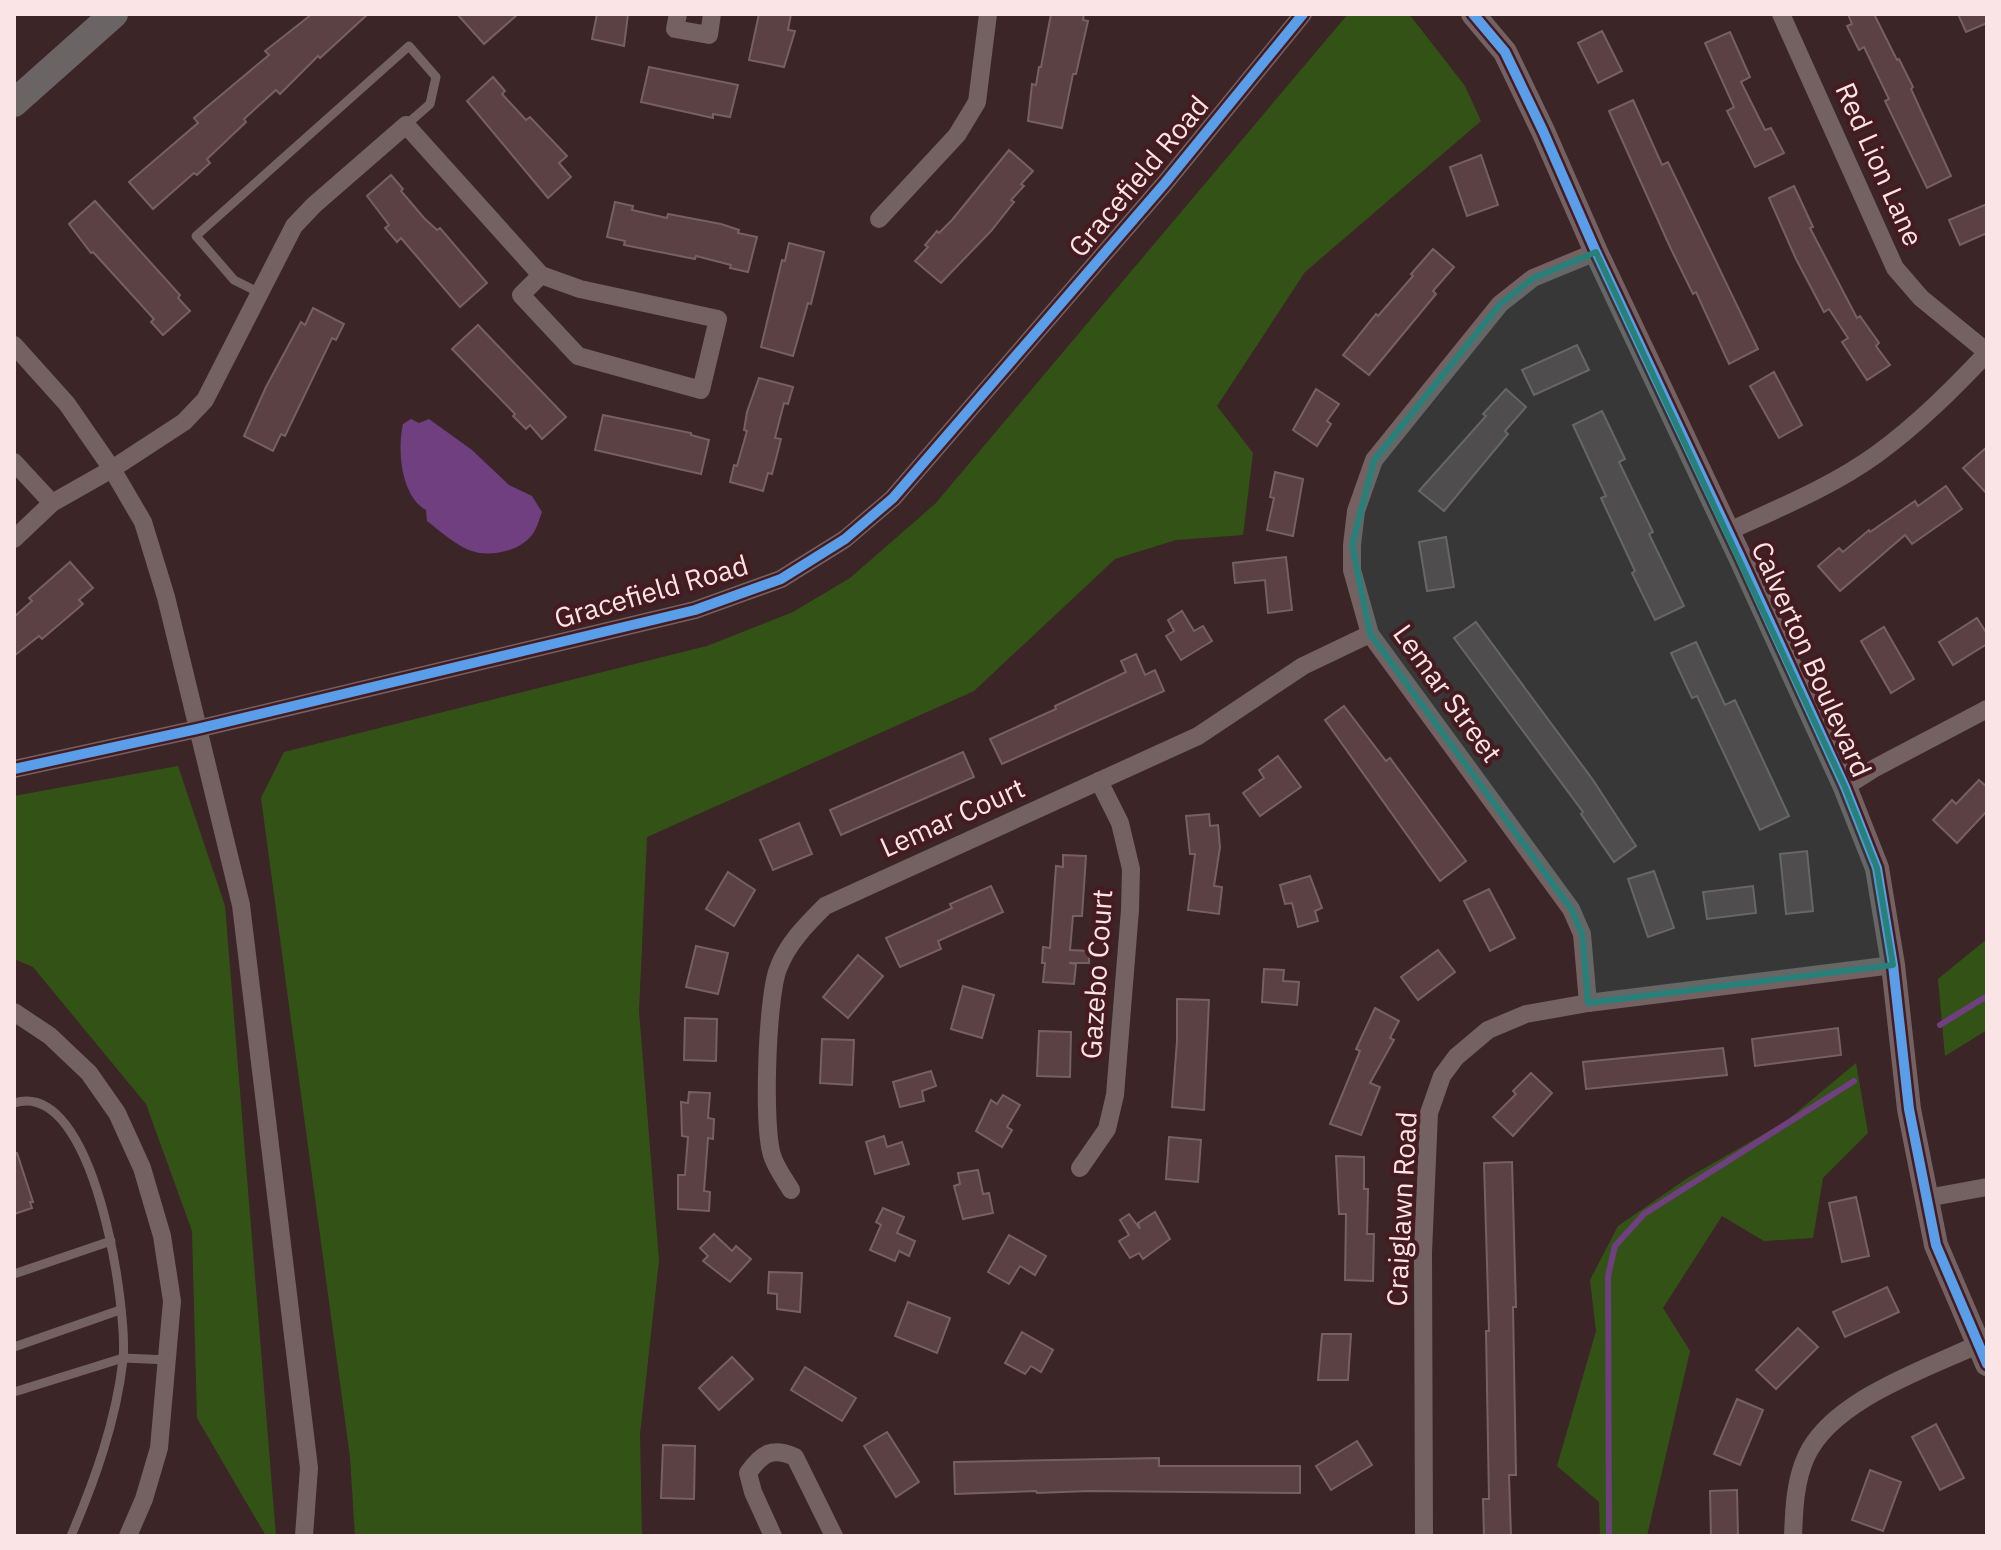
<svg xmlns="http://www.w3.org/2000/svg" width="2001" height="1550" viewBox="0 0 2001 1550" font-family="'IBM Plex Sans',sans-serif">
	<rect width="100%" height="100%" fill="#3b2527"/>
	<g fill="#335316">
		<path d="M1348,14H1409L1465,86L1481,121L1305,272L1217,406L1253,453L1243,535L1176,540L1115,559L974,691L647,837L639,1011L659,1260L640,1434L642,1536H355L350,1457L261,798L284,752L707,646L793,612L850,578L935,504Z"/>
		<path d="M178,766L225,906L276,1536H266L197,1418L192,1231L146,1104L33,967L14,959V796Z"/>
		<path d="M1987,939V1030L1945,1056L1938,979Z"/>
		<path d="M1856,1063L1868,1133L1823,1178L1813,1238L1764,1241L1722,1216L1663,1308L1690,1351L1647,1536H1600L1599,1502L1557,1466L1596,1331L1590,1280L1618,1226L1689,1177L1785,1122Z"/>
	</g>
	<path fill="#6f3f80" d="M411,419L419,423L429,419L472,450L509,485L532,496L542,512C539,519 537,529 532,535C519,552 488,558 469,550C454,544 440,531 427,521L426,510C401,496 397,450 403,424Z"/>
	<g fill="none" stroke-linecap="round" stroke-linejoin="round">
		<g stroke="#6f3f80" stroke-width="6">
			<path d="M1940,1025L1987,996"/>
			<path d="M1609,1536L1608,1276L1615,1246L1644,1214L1854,1081"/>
		</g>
	</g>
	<g fill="#5b4044" stroke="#756162" stroke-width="2">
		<path d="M312,14H368L320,58L318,56L280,94L276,90L244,119L246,122L207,159L210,163L197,175L194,173L153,209L129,182L198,123L194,118L208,106L269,55L265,51Z"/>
		<path d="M457,14H518L484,44Z"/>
		<path d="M597,14H628L624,46L592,39Z"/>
		<path d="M759,14H791L788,30L795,31L784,67L749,60Z"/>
		<path d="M1051,14H1084L1083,20L1088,21L1076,74H1073L1062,128L1028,121L1032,84L1036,85L1039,67H1041Z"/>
		<path d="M1848,14H1874L1897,60L1899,59L1913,87L1911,89L1951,176L1927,188L1885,101L1889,99L1864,47L1859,50L1847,26L1852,24Z"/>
		<path d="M1958,14H1987V23L1966,32Z"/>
		<path d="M1602,31L1622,71L1598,83L1578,43Z"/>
		<path d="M1730,32L1750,77L1741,82L1765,130L1771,128L1784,153L1755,167L1727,111L1734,107L1705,43Z"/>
		<path d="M649,67L738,85L730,117L713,114V118L641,102Z"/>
		<path d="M493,77L505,91L502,94L526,120L530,117L567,156L559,163L571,177L548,198L467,101Z"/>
		<path d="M1633,100L1662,165L1668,162L1758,349L1729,364L1696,292L1693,294L1670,247L1609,111Z"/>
		<path d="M1009,150L1033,171L1021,184L1024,186L1011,200L1014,202L991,231L941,283L915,261L928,247L925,245L937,231L939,233L952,220Z"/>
		<path d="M1481,155L1498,205L1467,216L1450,167Z"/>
		<path d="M391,175L403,189L401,191L424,218L437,230L440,228L487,283L460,307L401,238L397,242L385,228L389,225L367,196Z"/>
		<path d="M1794,186L1813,227L1810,228L1857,318L1860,316L1879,343L1876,346L1890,365L1867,380L1842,342L1848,338L1829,309L1824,312L1796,259L1769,198Z"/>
		<path d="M95,201L180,295L178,298L190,311L163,335L151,322L154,319L93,252L91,253L69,224Z"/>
		<path d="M615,202L633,206L632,210L667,218L668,214L721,224L739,230L738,233L757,237L748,272L730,268L731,265L696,256L695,259L624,245L625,241L607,237Z"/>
		<path d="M1987,204V233L1960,245L1949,220Z"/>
		<path d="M789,243L824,252L811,304L808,303L793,356L761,347L782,260L785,261Z"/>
		<path d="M1433,249L1454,267L1433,291L1436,294L1369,375L1343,355L1376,314L1378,316L1413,276L1411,274Z"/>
		<path d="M313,308L344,324L336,340L332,338L285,436L281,434L273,451L244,436L266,387L301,322L305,325Z"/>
		<path d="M478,325L566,417L542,439L530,425L526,429L513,416L515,414L452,349Z"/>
		<path d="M1577,345L1589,370L1534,395L1522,370Z"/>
		<path d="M1774,372L1802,425L1779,438L1750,386Z"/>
		<path d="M759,378L793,387L788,404L784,403L775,438L781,439L772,474L768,473L763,491L730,482L734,465L737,466L747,431L744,430L747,412Z"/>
		<path d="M1316,389L1339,404L1327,421L1331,424L1317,446L1293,430Z"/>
		<path d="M1506,389L1526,407L1505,431L1508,434L1444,511L1419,491L1486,416L1483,414Z"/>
		<path d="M1602,411L1625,459L1619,462L1653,532L1649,534L1684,606L1655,620L1632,573L1635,571L1601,498L1606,496L1573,425Z"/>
		<path d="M603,415L691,433V435L709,440L701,474L595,450Z"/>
		<path d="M1987,447V494L1963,468Z"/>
		<path d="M1275,472L1303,479L1293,536L1267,530L1274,498L1270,497Z"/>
		<path d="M1946,486L1962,509L1912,544L1905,535L1840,591L1818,566L1839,548L1843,552L1869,530L1870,532L1915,501L1918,506Z"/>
		<path d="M1446,537L1454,587L1427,591L1419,542Z"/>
		<path d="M1286,557L1292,610L1268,613L1265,580L1235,583L1233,563Z"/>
		<path d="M70,562L93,588L79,600L83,604L69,616L42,639L39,636L14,656V617L32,601L29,598Z"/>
		<path d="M1182,611L1194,631L1203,626L1212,641L1181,660L1166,636L1174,631L1168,620Z"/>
		<path d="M1977,618L1987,634V644L1953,665L1939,642Z"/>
		<path d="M1476,622L1593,780L1636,846L1614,862L1581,814L1583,812L1454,638Z"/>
		<path d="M1884,627L1914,679L1891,693L1861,641Z"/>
		<path d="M1696,642L1725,705L1735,700L1789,816L1760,830L1697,696L1692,698L1671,653Z"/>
		<path d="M1136,654L1145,675L1155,670L1164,691L1002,764L990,739L1056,709L1055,706L1126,672L1121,661Z"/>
		<path d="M1344,706L1386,761L1390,758L1466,861L1440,881L1325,720Z"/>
		<path d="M963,752L974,777L841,835L830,810Z"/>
		<path d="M1278,756L1301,787L1260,816L1243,793L1264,778L1259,770Z"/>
		<path d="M1979,780L1987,787V811L1957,843L1933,820L1952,800L1956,804Z"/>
		<path d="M1209,814L1210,826L1218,825L1220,847L1214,886L1222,887L1219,914L1188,910L1195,854H1190L1186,816Z"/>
		<path d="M799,823L812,854L773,870L760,840Z"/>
		<path d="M1807,851L1813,911L1786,914L1780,854Z"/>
		<path d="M1063,855L1086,856L1082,916H1073L1070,950L1089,951V963H1069L1076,964L1074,984L1043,982L1045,963H1042L1043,947L1050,948L1056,866L1063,867Z"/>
		<path d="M1654,871L1674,928L1648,937L1628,879Z"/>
		<path d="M728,872L755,890L734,926L706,909Z"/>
		<path d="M1310,876L1322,908L1315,911L1318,921L1298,927L1292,903L1285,904L1280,885Z"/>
		<path d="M991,886L1003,912L938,941L941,949L900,967L886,938L952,908L950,904Z"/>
		<path d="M1753,886L1756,913L1707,919L1703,892Z"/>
		<path d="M1489,889L1515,938L1490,951L1464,901Z"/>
		<path d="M696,946L728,953L718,994L686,987Z"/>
		<path d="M1438,950L1455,972L1418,1000L1401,977Z"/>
		<path d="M858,955L883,976L848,1018L823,997Z"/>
		<path d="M1264,969L1284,970L1283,981L1299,982L1297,1005L1262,1002Z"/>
		<path d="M963,986L994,995L982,1038L951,1029Z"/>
		<path d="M1177,999L1209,1000L1204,1110L1172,1107L1177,1041Z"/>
		<path d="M1375,1008L1399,1021L1390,1038L1394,1040L1370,1083L1380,1087L1361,1135L1330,1124L1360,1051L1356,1049Z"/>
		<path d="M685,1018L717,1019L716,1061L684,1060Z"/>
		<path d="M1838,1028L1841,1055L1755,1066L1752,1039Z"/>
		<path d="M1039,1031L1071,1032L1070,1077L1037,1076Z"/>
		<path d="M822,1039L854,1040L852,1085L820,1083Z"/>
		<path d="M1723,1048L1727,1075L1586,1089L1583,1062Z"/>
		<path d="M931,1071L936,1086L922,1091L924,1101L900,1107L893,1082Z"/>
		<path d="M1531,1073L1552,1093L1513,1136L1493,1117L1516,1094L1513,1091Z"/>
		<path d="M689,1092L710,1093L708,1118L714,1119L713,1139L708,1138L704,1191L710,1192L709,1211L678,1209V1175H685L688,1137L682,1136L681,1102L688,1103Z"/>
		<path d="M1003,1095L1020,1105L1007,1127L1012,1130L1002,1147L976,1131L991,1100L997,1104Z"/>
		<path d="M884,1136L887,1147L902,1142L909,1164L875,1174L866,1142Z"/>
		<path d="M1169,1137L1201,1140L1198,1182L1166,1179Z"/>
		<path d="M17,1153L33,1202H30L32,1208L14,1214V1154Z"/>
		<path d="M1336,1156L1364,1157V1189H1368L1367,1234H1374L1373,1281L1345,1280L1346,1214H1339Z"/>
		<path d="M1512,1162L1516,1307H1513L1516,1475H1509L1511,1536H1484L1483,1499H1489L1486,1331H1489L1484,1163Z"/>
		<path d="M978,1170L983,1194L989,1193L993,1213L963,1219L954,1186L960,1184L958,1173Z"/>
		<path d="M1856,1197L1869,1256L1842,1262L1829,1203Z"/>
		<path d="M883,1208L904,1217L897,1233L915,1241L909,1256L899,1251L895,1261L870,1250L881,1225L876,1222Z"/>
		<path d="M1155,1212L1170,1239L1143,1259L1139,1253L1130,1258L1119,1241L1129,1235L1120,1220L1129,1214L1140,1229L1138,1223Z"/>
		<path d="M714,1234L732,1251L736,1246L751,1259L730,1282L703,1261L708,1256L700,1248Z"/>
		<path d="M1009,1235L1046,1256L1035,1275L1020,1266L1009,1284L988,1272Z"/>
		<path d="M769,1272L802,1273L800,1312L777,1309V1294L768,1293Z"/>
		<path d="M1887,1287L1899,1312L1845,1337L1833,1312Z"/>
		<path d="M908,1302L950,1318L937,1353L895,1336Z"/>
		<path d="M1798,1328L1818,1347L1776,1389L1756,1370Z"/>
		<path d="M1022,1332L1053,1350L1041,1372L1031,1366L1025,1374L1005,1363Z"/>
		<path d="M1322,1334H1351L1348,1380H1318Z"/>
		<path d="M732,1357L753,1379L719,1410L699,1388Z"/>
		<path d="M805,1367L856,1398L842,1421L791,1390Z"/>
		<path d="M1737,1399L1763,1410L1740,1465L1714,1454Z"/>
		<path d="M1936,1424L1964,1478L1940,1490L1912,1437Z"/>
		<path d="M887,1432L919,1482L896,1497L864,1446Z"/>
		<path d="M1357,1441L1372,1465L1331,1490L1316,1466Z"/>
		<path d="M663,1445L695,1446L694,1499L661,1498Z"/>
		<path d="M1159,1458V1466H1300V1493L1089,1491L1037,1493L1036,1491L955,1494L954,1462Z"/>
		<path d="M1870,1470L1901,1482L1883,1531L1852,1520Z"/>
		<path d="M1737,1490L1738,1536H1711L1710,1491Z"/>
	</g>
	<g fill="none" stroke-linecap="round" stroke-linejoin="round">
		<g stroke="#746162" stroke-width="9">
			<path d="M260,293L234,280L196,236L409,46L436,77L430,104L406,125"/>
			<path d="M14,1103C95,1077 128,1309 123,1360C116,1421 95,1480 71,1536"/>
			<path d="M14,1274L111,1241"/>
			<path d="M14,1347L120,1310"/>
			<path d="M14,1392L123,1358L169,1360"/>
		</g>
		<g stroke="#746162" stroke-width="18">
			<path d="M678,14L675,29L709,35L712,14"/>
			<path d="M1781,14L1895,268L1921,298L1987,352"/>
			<path d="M879,219L957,135L977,102L988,14"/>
			<path d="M14,345L67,404L112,469L143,522L166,597L241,905L309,1468L304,1536"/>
			<path d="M14,462L52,503"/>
			<path d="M1729,531C1779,508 1833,486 1877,454C1918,424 1953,389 1987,353"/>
			<path d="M14,539L52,503L112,469L184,422L205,400L294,226L314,205L406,125L541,275L580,289L718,319L701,390L578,356L521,295L541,275"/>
			<path d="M14,769L197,729L695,610L781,579L845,539L893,498L1165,183L1303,14"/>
			<path d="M1845,787L1875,768L1987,709"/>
			<path d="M1588,1003L1582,934L1571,909L1370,634L1352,570V545L1356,511L1374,460L1500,304L1533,278L1596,252"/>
			<path d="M14,1012L50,1036L89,1073L117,1113L142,1168L162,1236L172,1301L159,1448L144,1499L128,1536"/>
			<path d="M1080,1168L1107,1129L1115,1095L1130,910L1131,869L1120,823L1099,781"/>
			<path d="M791,1190C785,1180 777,1169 773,1158C762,1131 767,997 778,969C787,944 806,925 825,906L1198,736L1303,666L1370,634"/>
			<path d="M1927,1198L1987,1187"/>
			<path d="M773,1536L753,1492L748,1473C762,1453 772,1447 795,1457L834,1536"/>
			<path d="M1424,1536L1423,1252L1429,1113L1442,1076L1456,1057L1488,1030L1526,1014L1588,1003L1893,965"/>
			<path d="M1793,1536C1794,1510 1795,1481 1806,1457C1831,1400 1926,1369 1979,1344"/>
		</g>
		<path stroke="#746162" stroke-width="24" d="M1473,14L1505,52L1543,131L1596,252L1740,557L1845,787L1877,868L1893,965L1909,1109L1936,1245L1987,1364"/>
		<path stroke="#6b6464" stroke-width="28" d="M14,103L114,14"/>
		<defs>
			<g id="cycleway">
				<path d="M1473,14L1505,52L1543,131L1596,252L1740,557L1845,787L1877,868L1893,965L1909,1109L1936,1245L1987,1364"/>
				<path d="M14,769L197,729L695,610L781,579L845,539L893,498L1165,183L1303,14"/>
			</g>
		</defs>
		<use href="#cycleway" stroke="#451b20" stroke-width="15"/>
		<use href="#cycleway" stroke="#5a9eea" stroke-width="10"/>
	</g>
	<path fill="#27817a" fill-opacity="0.2" stroke="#27817a" stroke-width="6" stroke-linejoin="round" d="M1596,252L1845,787L1877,868L1893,965L1588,1003L1582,934L1571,909L1370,634L1352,545L1374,460L1500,304L1533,278Z"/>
	<g text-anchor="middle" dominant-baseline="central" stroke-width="8" stroke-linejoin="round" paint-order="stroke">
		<g font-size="28" fill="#fbe4e5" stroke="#451b20">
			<text transform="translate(1880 164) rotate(66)">Red Lion Lane</text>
			<text transform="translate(1138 176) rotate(-50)">Gracefield Road</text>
			<text transform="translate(651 591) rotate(-16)">Gracefield Road</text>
			<text transform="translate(1812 659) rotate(66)">Calverton Boulevard</text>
			<text transform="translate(1448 693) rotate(54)">Lemar Street</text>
			<text transform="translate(952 817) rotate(-24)">Lemar Court</text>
			<text transform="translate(1096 974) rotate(-86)">Gazebo Court</text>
			<text transform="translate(1401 1209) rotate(-87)">Craiglawn Road</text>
		</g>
	</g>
	<rect width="2001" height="1550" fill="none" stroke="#fbe4e5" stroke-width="32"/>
</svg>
